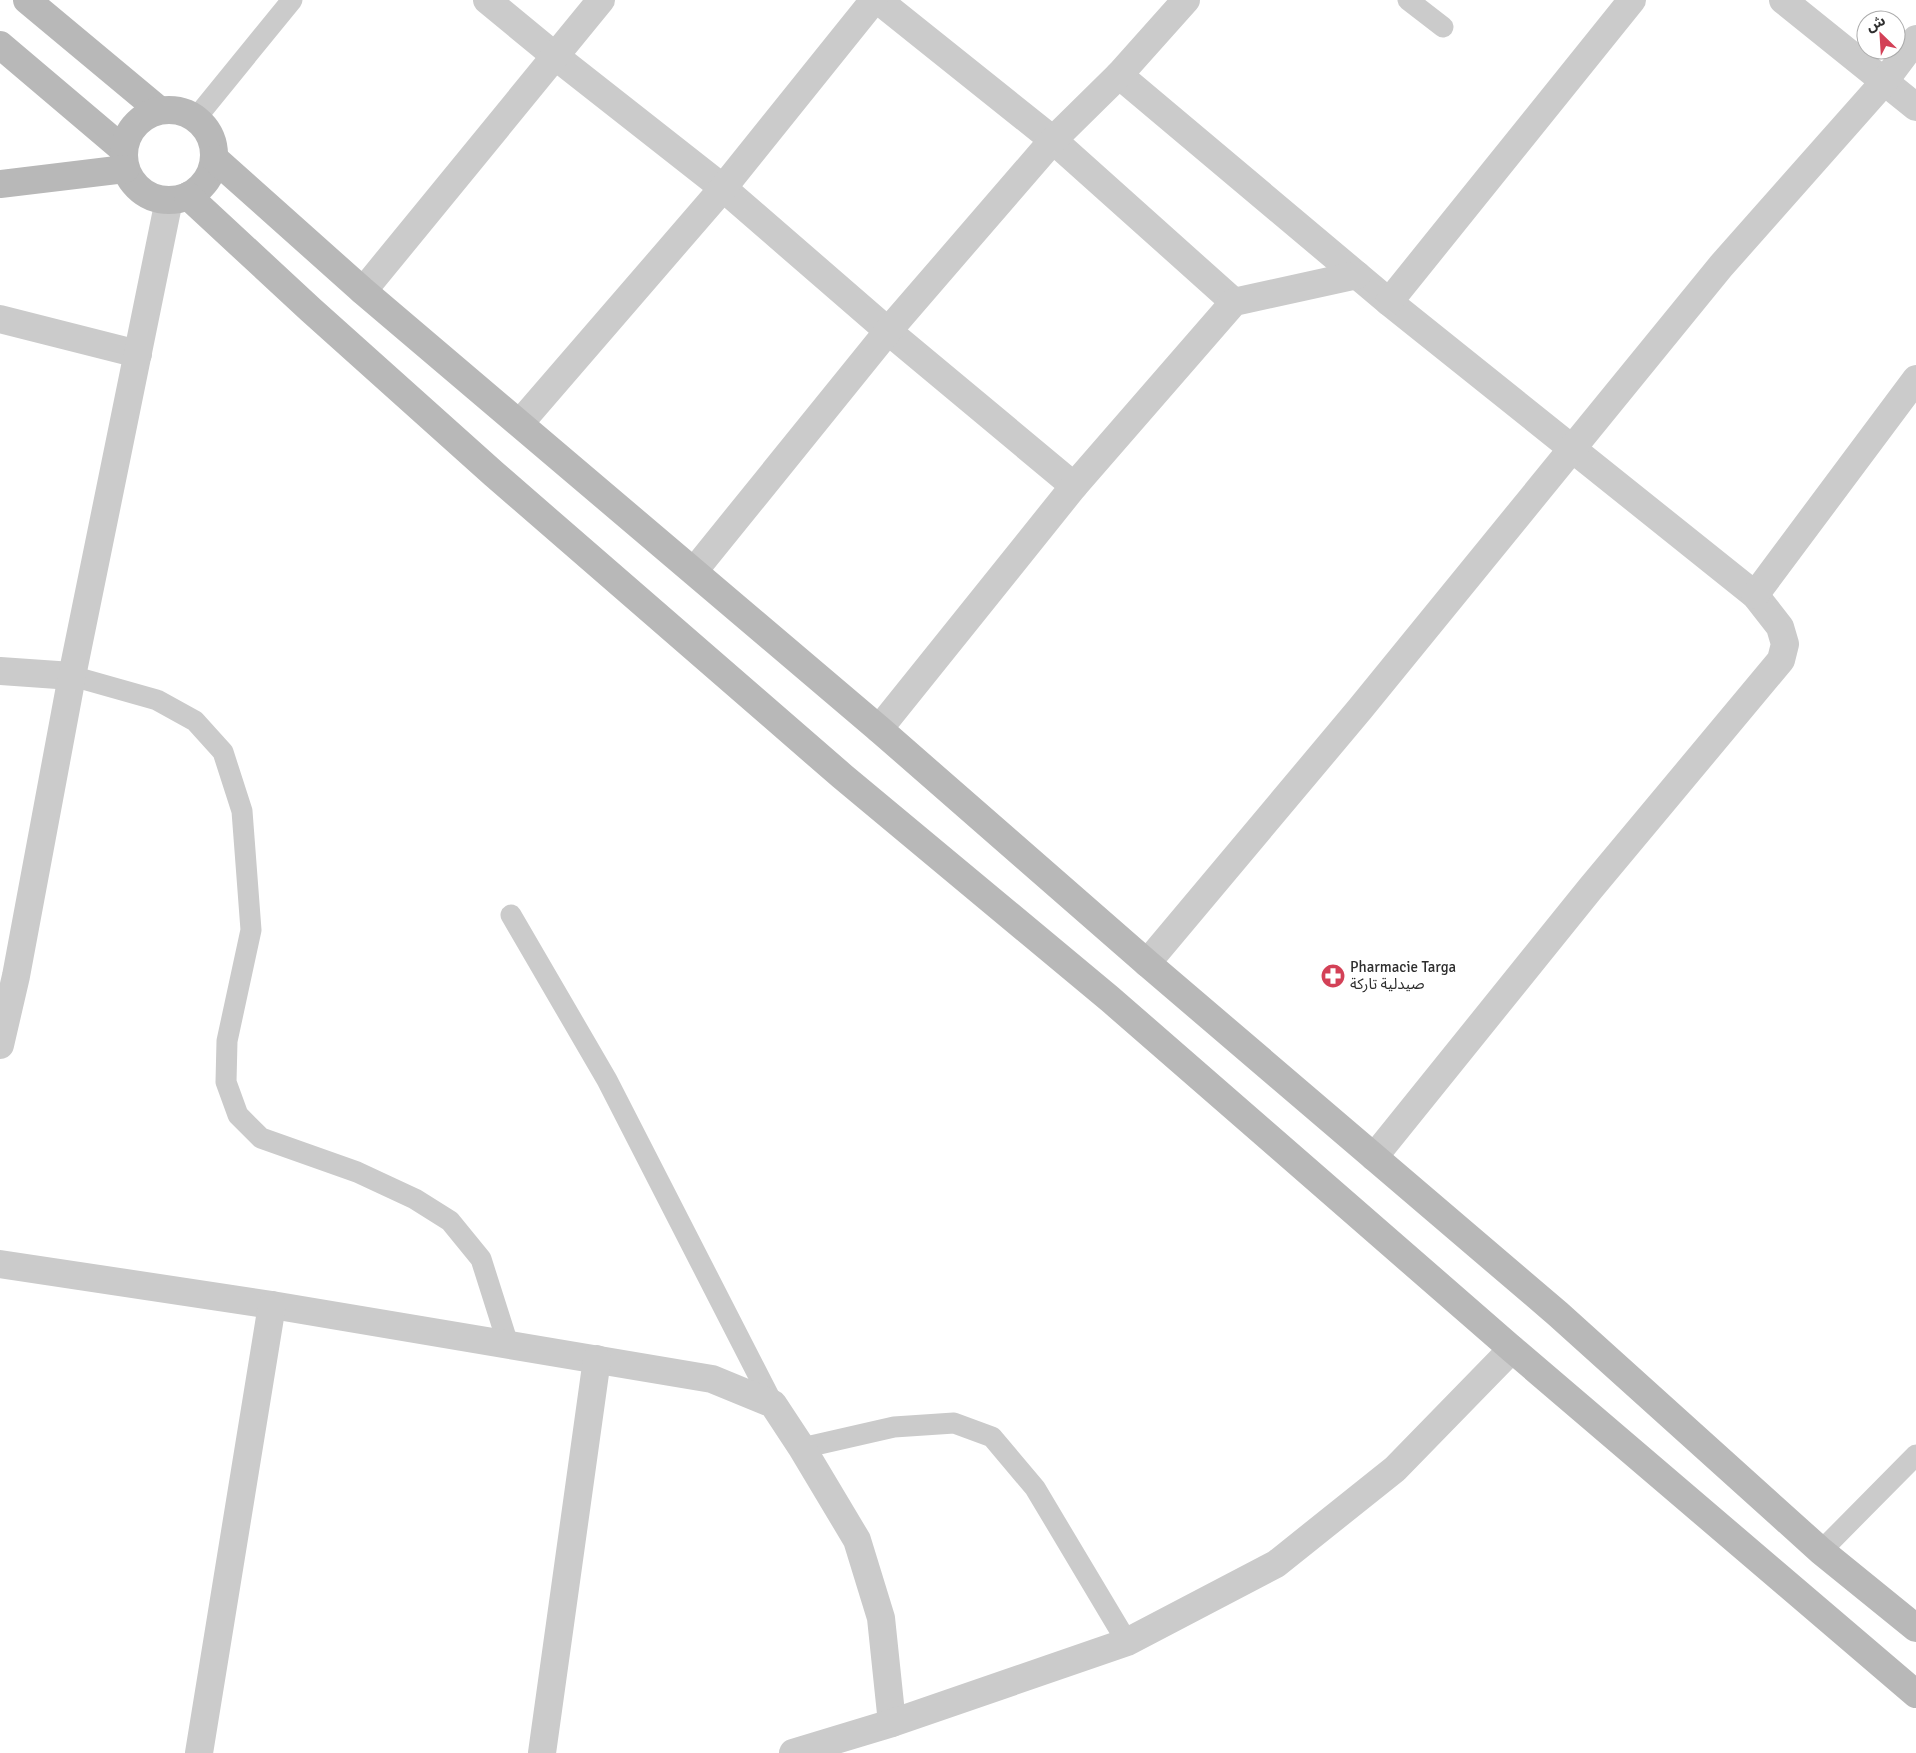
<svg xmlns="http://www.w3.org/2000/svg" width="1916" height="1753" viewBox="0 0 1916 1753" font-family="Signika,'Noto Sans Arabic',sans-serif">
	<rect width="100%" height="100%" fill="#fff"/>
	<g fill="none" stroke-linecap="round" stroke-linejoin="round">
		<g stroke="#cbcbcb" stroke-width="21">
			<path d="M1408,0L1443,27"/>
			<path d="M196,118L292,0"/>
			<path d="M72,676L157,700L195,721L223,752L242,811L251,930L227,1041L226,1082L238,1115L261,1138L357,1172L415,1199L450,1221L481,1259L508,1344"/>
			<path d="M511,915L607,1080L773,1404"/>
			<path d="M802,1448L894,1427L954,1423L992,1437L1035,1488L1127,1642"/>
			<path d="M1821,1551L1916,1455"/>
		</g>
		<g stroke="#cbcbcb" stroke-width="28">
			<path d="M487,0L555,56L723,188L888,331L1074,486"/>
			<path d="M878,0L1053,140L1234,302"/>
			<path d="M1783,0L1916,107"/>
			<path d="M1119,75L1389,302L1755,595L1780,627L1785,644L1781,660L1590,889L1374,1157"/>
			<path d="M363,291L601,0"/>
			<path d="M1389,302L1632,0"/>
			<path d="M0,319L138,354"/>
			<path d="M520,423L723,188L874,0"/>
			<path d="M694,571L888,331L1053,140L1119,75L1186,0"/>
			<path d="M1755,595L1916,379"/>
			<path d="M0,671L72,676"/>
			<path d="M879,729L1074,486L1234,302L1357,275"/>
			<path d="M1147,963L1360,709L1721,266L1884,82L1916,39"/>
			<path d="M0,1045L16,976L72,676L169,200"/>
			<path d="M0,1264L272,1305L712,1379L773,1404L802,1448L857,1540L881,1618L892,1723"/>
			<path d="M199,1753L272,1305"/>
			<path d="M542,1753L597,1359"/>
			<path d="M793,1753L892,1723L1127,1642L1276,1564L1395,1469L1512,1349"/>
		</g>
		<g stroke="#b8b8b8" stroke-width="28">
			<path d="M27,0L159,110"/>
			<path d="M0,45L124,150"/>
			<circle cx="169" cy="155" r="45"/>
			<path d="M215,159L363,291L879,729L1147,963L1558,1314L1821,1551L1916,1628"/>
			<path d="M0,184L125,169"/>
			<path d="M188,196L311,310L494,474L842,776L1110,999L1512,1349L1916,1694"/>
		</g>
	</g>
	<defs>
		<symbol id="pharmacy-disc" viewBox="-11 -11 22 22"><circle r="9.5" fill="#d34157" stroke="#fff"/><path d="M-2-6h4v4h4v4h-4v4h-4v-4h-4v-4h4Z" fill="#fff"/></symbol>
	</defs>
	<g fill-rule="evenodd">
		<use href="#pharmacy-disc" x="1319" y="962" width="28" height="28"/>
	</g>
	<g text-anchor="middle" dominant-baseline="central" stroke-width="5" stroke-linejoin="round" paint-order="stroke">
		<g font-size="15" fill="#2e2e2e" stroke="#fff" text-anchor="start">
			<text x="1350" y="967">Pharmacie Targa<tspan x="1350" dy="17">صيدلية تاركة</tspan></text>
		</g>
	</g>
	<g transform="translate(1881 35) rotate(335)"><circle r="24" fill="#ffffff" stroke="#ababab"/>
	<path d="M0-4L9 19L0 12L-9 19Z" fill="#d34157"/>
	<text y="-8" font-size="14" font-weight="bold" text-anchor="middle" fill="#2e2e2e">ش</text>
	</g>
</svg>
